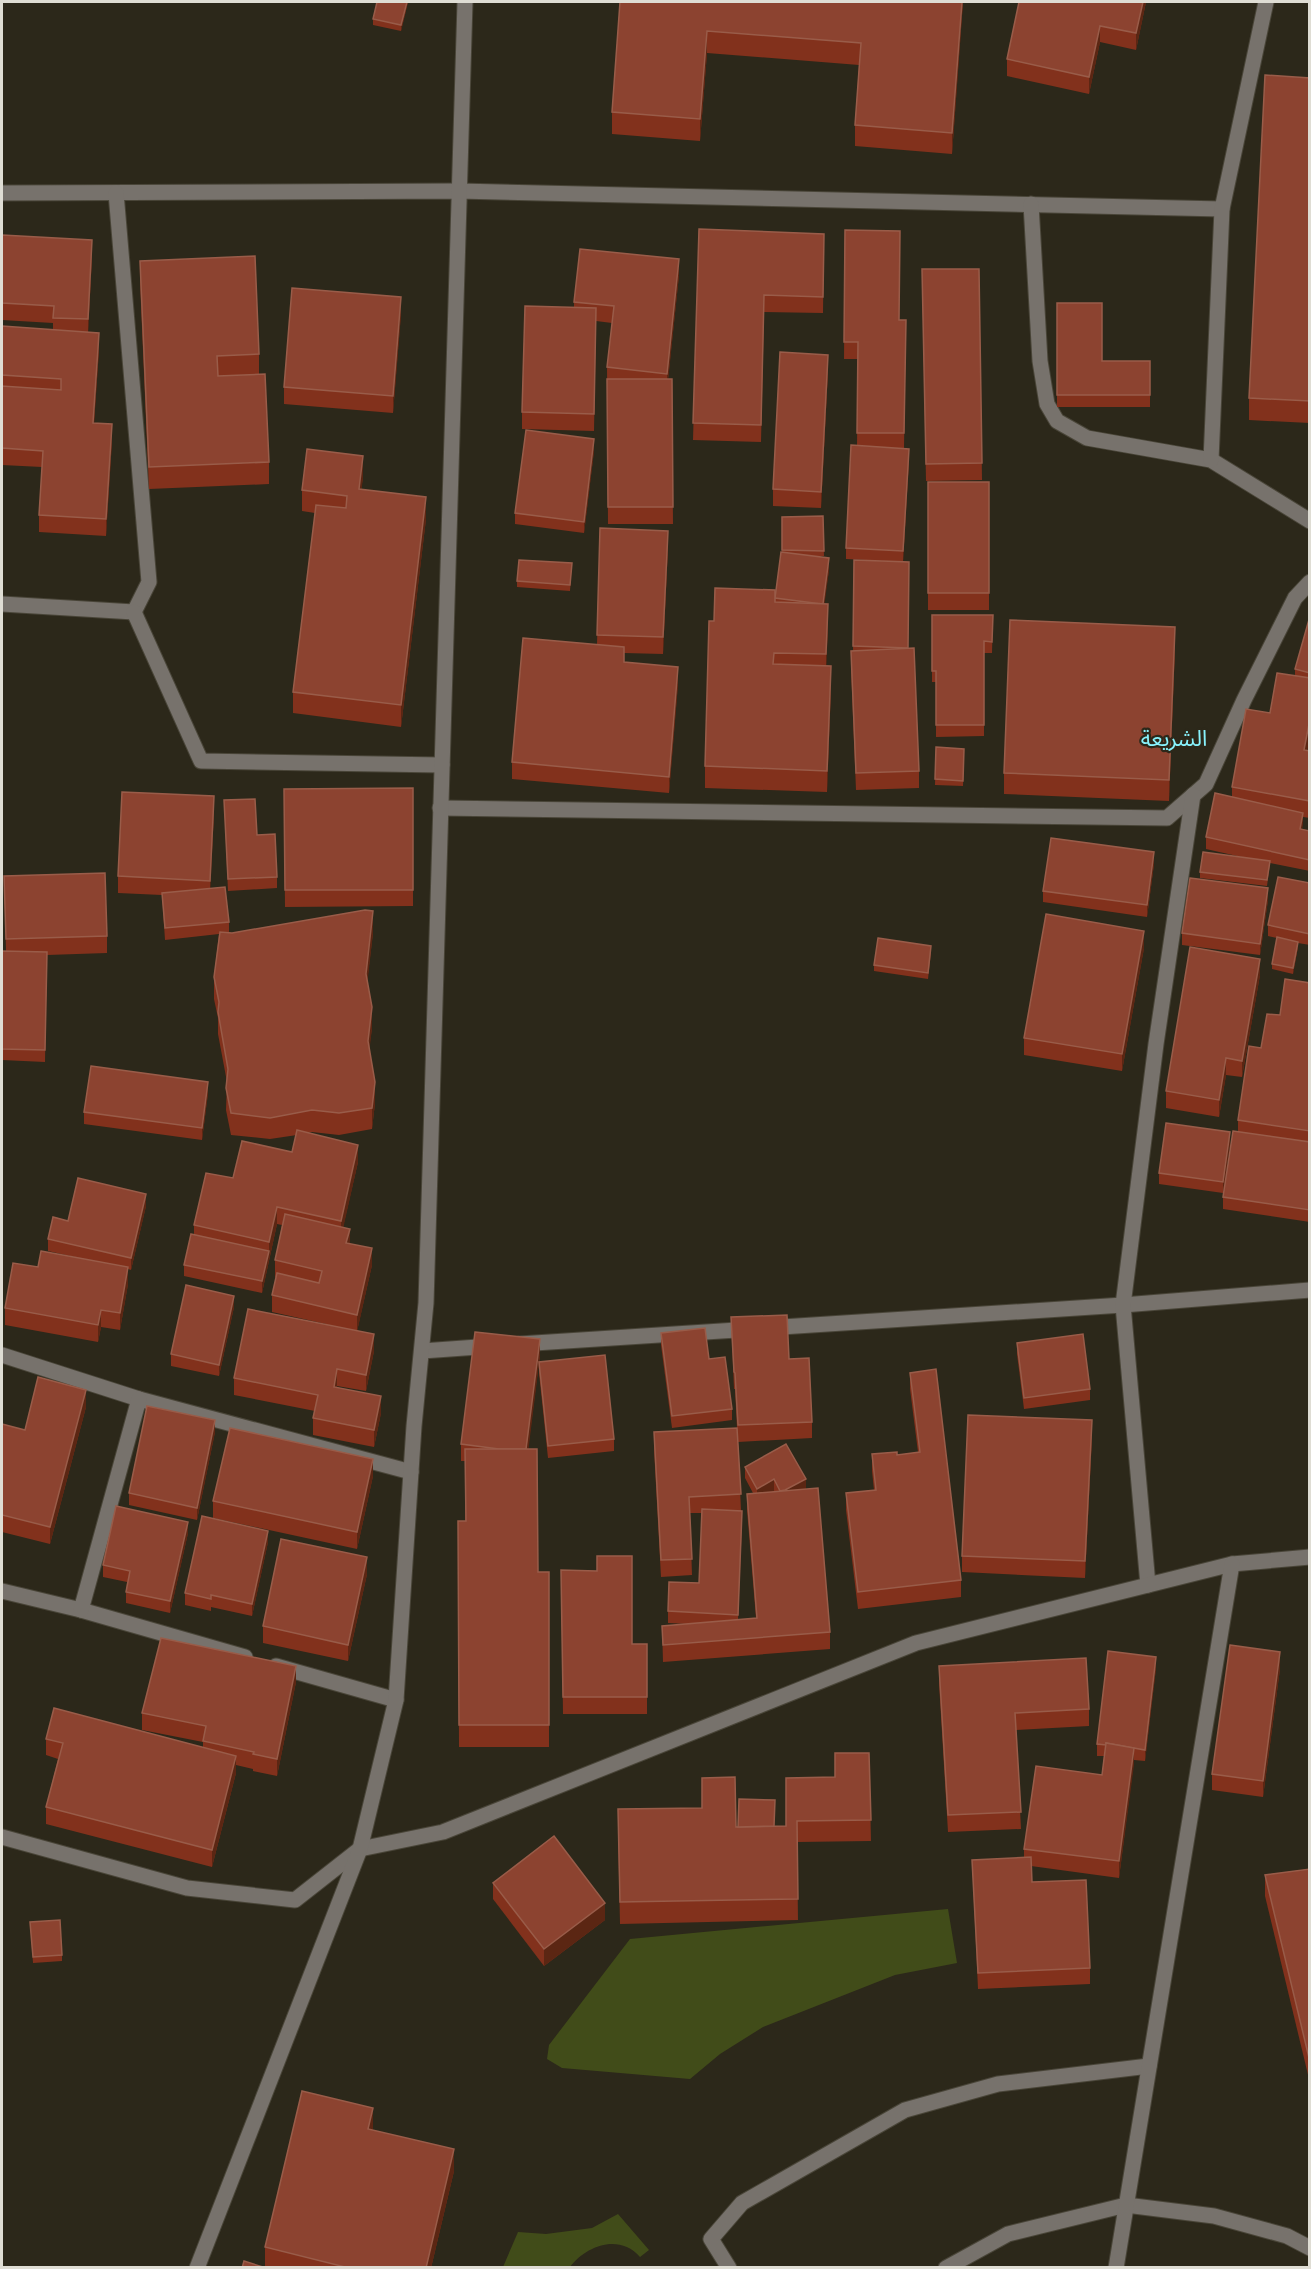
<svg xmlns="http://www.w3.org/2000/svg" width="1311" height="2269" viewBox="0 0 1311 2269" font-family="Spectral,'Noto Sans Arabic',serif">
	<rect width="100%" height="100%" fill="#2c281a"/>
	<g fill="#414c19">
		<path d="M948,1909L957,1963L895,1975L763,2027L720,2054L690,2079L562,2068L547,2059L549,2045L630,1939Z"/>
		<path d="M618,2214L649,2250L640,2257C619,2233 586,2246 570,2267H503L518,2232L546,2234L592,2228Z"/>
	</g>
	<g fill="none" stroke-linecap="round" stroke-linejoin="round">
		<defs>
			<g id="minor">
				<path d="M2,193L459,191L1222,209"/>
				<path d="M1031,204L1040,361L1047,404L1057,421L1087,438L1211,460L1310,521"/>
				<path d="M1211,460L1222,209L1266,2"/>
				<path d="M2,604L134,612L149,582L116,193"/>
				<path d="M134,612L201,761L442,765"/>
				<path d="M440,808L1167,818L1206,784L1244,700L1295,598L1310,582"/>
				<path d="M519,1344L1123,1305L1310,1290"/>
				<path d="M422,1351L492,1346"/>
				<path d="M2,1355L139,1399L411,1472"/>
				<path d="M1148,1585L1123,1305L1156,1044L1193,795"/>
				<path d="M2,1591L81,1610L245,1657"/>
				<path d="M81,1610L139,1399"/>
				<path d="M276,1666L396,1700"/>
				<path d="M2,1837L187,1888L295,1900L360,1849L443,1832L916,1643L1232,1564L1310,1557"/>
				<path d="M197,2268L360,1849L396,1700L414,1426L426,1303L465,2"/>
				<path d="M729,2268L711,2239L742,2203L905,2110L998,2084L1149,2066"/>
				<path d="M946,2268L1008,2234L1126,2205L1214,2216L1287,2236L1310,2248"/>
				<path d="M1116,2268L1232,1564"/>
			</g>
		</defs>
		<use href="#minor" stroke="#494538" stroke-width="17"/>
		<use href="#minor" stroke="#77726c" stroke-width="15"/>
	</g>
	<g fill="#82311c">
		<path d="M408,2L401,31L373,25V19Z"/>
		<path d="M620,2H963L952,154L855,146V125L859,65L707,53L700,141L612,134V112Z"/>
		<path d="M1019,2H1146L1136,50L1100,42L1089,94L1007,76V59Z"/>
		<path d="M1310,78V423L1249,420V398Z"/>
		<path d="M699,229L824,234L823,313L764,312L761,442L693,440Z"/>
		<path d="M845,230L899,320H906L904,448L909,460L903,562L908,648L919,771V788L856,790L851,668V651H853L854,560L885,561L846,559V548L857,445L858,359H844Z"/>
		<path d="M2,235L92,257L88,332L99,350L94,423L112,441L106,536L39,532V515L42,467L2,465V326L53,330V323L2,320Z"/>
		<path d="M140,261L259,354V375L269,462V484L149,489L140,282Z"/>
		<path d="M922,269H979L982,480L926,481Z"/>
		<path d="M679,275L668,379H672L673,524H608L607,367L612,323L596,321L594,431L522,429V412L574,307V302Z"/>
		<path d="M1057,303L1102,361H1150V407H1057Z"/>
		<path d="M401,314L393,413L284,404V387Z"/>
		<path d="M828,371L821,508L773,506V489Z"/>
		<path d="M594,451L584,533L515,524V513Z"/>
		<path d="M363,478L361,489L426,519L401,727L293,713V692L315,513L302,511V490Z"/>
		<rect x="928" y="482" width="61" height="128"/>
		<path d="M823,516L824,556H813L829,570L824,604L828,625L826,666L831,688L827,792L705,788V766L714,621L775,597L782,552V517Z"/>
		<path d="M600,528L668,547L663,654L624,653V662L678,684L669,793L512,779V762L597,644Z"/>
		<path d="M572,563L570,591L517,587V581Z"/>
		<path d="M932,615H993L992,653H984V736L936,737V682H932Z"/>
		<path d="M1310,616V736L1307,750L1310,751V818L1303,817L1302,829L1310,831V871L1270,863L1267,886L1200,878V872L1246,858L1206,849V837L1232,797V787L1270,713L1295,676V669Z"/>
		<path d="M1175,648L1169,801L1004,794V773Z"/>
		<path d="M936,747L964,749L963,786L935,785Z"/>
		<path d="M413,788V906L285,907L284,789Z"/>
		<path d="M224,800L257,835L277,877V888L228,891Z"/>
		<path d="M214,813L210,888L229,922V933H373L367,982L372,1028L369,1049L375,1103L372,1129L339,1135L312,1132L307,1133L358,1162L343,1227L350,1244L372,1265L357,1331L374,1351L366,1391L337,1386V1387L381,1413L374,1447L313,1435V1418L315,1411L234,1395V1378L326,1324L272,1312V1295L276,1278L275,1277V1260L282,1225L277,1224L262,1293L184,1276V1265L194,1235V1225L233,1178L292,1152L297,1135L270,1139L231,1135L226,1110L227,1082L218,1034V1018L214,999V977L219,934L165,940L162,895L118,893V876Z"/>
		<path d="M1154,864L1147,917L1043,902V891Z"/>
		<path d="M4,876L107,936V953L47,955L45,1062L2,1060V951H6Z"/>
		<path d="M1310,883V945L1298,943V947L1293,974L1272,969V964L1277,938L1268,936V925Z"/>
		<path d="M1268,900L1260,955L1182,945V933Z"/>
		<path d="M1144,948L1122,1071L1024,1055V1038Z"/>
		<path d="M931,952L928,979L874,971V965Z"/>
		<path d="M1310,972V1222L1223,1209V1197L1238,1131V1120L1261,1048L1280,1015L1309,982Z"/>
		<path d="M1260,975L1242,1077L1226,1075L1219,1117L1166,1108V1091Z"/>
		<path d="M208,1093L202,1140L84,1124V1112Z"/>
		<path d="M1230,1143L1223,1193L1159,1184V1173Z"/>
		<path d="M146,1206L131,1270L128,1269V1284L120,1330L101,1327L98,1342L5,1325V1308L38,1267L88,1260L48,1251V1239L68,1221Z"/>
		<path d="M234,1307L219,1376L171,1366V1354Z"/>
		<path d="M731,1317L789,1359L812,1422V1438L738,1442L741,1511H735L742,1523L738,1620L756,1618L747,1510V1494L753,1493L745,1478V1467L806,1489L830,1632V1649L663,1662L662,1626L687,1624L668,1623V1611L699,1583L702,1513H690L692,1575L661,1577L654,1449V1432L737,1428L735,1389H734Z"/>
		<path d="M661,1333L709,1359L732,1409V1420L672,1428L661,1345Z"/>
		<path d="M1017,1343L1090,1389V1400L1024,1409L1017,1354Z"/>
		<path d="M540,1356L539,1362L614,1439V1451L548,1458L539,1373V1362L528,1449L538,1572H549V1747H459L458,1521H465V1461H461V1444Z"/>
		<path d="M910,1373L961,1580V1597L858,1609L846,1510V1493L874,1490L872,1471V1454L897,1455L918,1452L910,1389Z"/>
		<path d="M86,1407L50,1544L2,1532V1424L25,1430Z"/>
		<path d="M215,1432L197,1520L129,1505V1493Z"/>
		<path d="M1092,1437L1085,1578L962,1572V1556Z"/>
		<path d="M373,1476L357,1549L213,1518V1501Z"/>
		<path d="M188,1533L170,1613L126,1603V1592L127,1582L103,1577V1565Z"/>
		<path d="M268,1542L252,1616L211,1607V1611L185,1605V1593Z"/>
		<path d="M561,1570L632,1644H647V1714H563Z"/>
		<path d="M367,1574L348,1661L263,1643V1626Z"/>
		<path d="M939,1666L1089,1709V1726L1016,1730L1021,1829L948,1832L939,1683Z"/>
		<path d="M1156,1668L1145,1761L1134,1760L1119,1878L1031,1866L1032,1882L1090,1968V1984L978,1989L972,1860L1024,1858V1849L1102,1775L1104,1756H1097V1744Z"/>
		<path d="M1280,1669L1263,1797L1212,1790V1774Z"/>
		<path d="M296,1682L277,1776L253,1771V1769L236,1765V1773L212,1867L46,1824V1807L58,1759L46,1755V1739L203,1748V1742L142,1730V1713Z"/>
		<path d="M869,1753L871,1841L797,1842L798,1920L620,1924L618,1831L786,1826L835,1777Z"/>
		<path d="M1310,1869V2083L1265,1896V1875Z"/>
		<path d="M493,1883L605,1920L544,1966L493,1899Z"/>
		<path d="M30,1922L62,1955V1961L33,1963Z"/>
		<path d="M373,2130L454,2171L431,2268H242L265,2267V2247Z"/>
	</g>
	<g fill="#5b2613">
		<path d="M407,2H408L401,31V25Z"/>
		<path d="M962,2H963L952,154V133Z"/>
		<path d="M1143,2H1146L1136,50V33Z"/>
		<path d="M1100,26V42L1089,94V77Z"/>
		<path d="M707,31V53L700,141V119Z"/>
		<path d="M92,240V257L88,336V319Z"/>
		<path d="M679,259V275L667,391V374Z"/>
		<path d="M401,297V314L393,413V396Z"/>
		<path d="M99,333V350L93,440V423Z"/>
		<path d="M828,355V371L821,508V492Z"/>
		<path d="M112,424V441L106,536V519Z"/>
		<path d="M594,439V451L584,533V522Z"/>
		<path d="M909,449V460L903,562V551Z"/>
		<path d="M363,456V478L359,510V489Z"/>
		<path d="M426,497V519L401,727V705Z"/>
		<path d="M668,531V547L663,654V637Z"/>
		<path d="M829,558V570L823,616V605Z"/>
		<path d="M828,604V625L826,676V654Z"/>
		<path d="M1175,627V648L1169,801V780Z"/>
		<path d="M831,666V688L827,792V771Z"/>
		<path d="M678,667V684L669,793V777Z"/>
		<path d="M1310,719V736L1304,766V750Z"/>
		<path d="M214,796V813L210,898V881Z"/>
		<path d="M1303,813V824L1300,840V829Z"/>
		<path d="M1154,852V864L1147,917V905Z"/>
		<path d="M1268,888V900L1260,955V944Z"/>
		<path d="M373,911V933L366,995V974Z"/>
		<path d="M1144,931V948L1122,1071V1054Z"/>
		<path d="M1298,942V947L1293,974V968Z"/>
		<path d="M1260,959V975L1242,1077V1061Z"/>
		<path d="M372,1007V1028L368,1062V1041Z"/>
		<path d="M1226,1058V1075L1219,1117V1100Z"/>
		<path d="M208,1082V1093L202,1140V1128Z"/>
		<path d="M375,1082V1103L372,1129V1108Z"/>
		<path d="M1230,1132V1143L1223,1193V1182Z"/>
		<path d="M358,1145V1162L341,1238V1221Z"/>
		<path d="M146,1194V1206L131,1270V1258Z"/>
		<path d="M277,1207V1224L262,1293V1281L269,1251V1242Z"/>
		<path d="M350,1229V1246L346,1243Z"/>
		<path d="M372,1248V1265L357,1332V1315Z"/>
		<path d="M128,1267V1284L120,1330V1313Z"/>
		<path d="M234,1296V1307L219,1376V1365Z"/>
		<path d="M101,1310V1327L98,1342V1325Z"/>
		<path d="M374,1334V1351L366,1391V1375Z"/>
		<path d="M540,1339V1356L526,1469V1452Z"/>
		<path d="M337,1369V1386L334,1403V1387Z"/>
		<path d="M86,1390V1407L50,1544V1527Z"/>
		<path d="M381,1396V1413L374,1447V1430Z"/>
		<path d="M215,1420V1432L197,1520V1508Z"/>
		<path d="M1092,1420V1437L1085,1578V1561Z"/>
		<path d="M373,1459V1476L357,1549V1532Z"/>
		<path d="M774,1479V1491L757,1501V1489Z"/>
		<path d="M806,1479V1490L781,1493Z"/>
		<path d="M188,1522V1533L170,1613V1601Z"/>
		<path d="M268,1531V1542L252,1616V1604Z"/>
		<path d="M367,1557V1574L348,1661V1645Z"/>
		<path d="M1280,1652V1669L1263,1797V1781Z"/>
		<path d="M1156,1657V1668L1145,1761V1750Z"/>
		<path d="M296,1666V1682L277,1776V1759Z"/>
		<path d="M1134,1748V1765L1119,1878V1861Z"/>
		<path d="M236,1756V1773L212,1867V1850Z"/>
		<path d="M605,1903V1920L544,1966V1949Z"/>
		<path d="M373,2108V2129L368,2150V2129Z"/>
		<path d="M454,2149V2171L431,2268H426Z"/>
	</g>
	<g fill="#8c4330" stroke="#995c49" stroke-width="1.5">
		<path d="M377,2H407L401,25L373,19Z"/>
		<path d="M620,2H962L952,133L855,125L861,43L707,31L700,119L612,112Z"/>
		<path d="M1019,2H1143L1136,33L1100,26L1089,77L1007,59Z"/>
		<path d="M1265,75L1310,78V401L1249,398Z"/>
		<path d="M699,229L824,234L823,297L764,295L761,425L693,423Z"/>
		<path d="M845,230L900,231L899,320H906L904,433H857L858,342H844Z"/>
		<path d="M2,235L92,240L88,319L53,318L54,306L2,303Z"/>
		<path d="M580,249L679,259L667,374L607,367L614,306L574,302Z"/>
		<path d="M255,256L259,354L217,356L218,376L265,374L269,462L149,467L140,261Z"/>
		<path d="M922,269H979L982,463L926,464Z"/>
		<path d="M292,288L401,297L393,396L284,387Z"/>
		<path d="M1057,303H1102V361H1150V395H1057Z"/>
		<path d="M525,306L596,308L594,414L522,412Z"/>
		<path d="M2,326L99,333L93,423L112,424L106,519L39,515L43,451L2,448V386L61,390V379L2,375Z"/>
		<path d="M780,352L828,355L821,492L773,489Z"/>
		<path d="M607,379H672L673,507H608Z"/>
		<path d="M526,430L594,439L584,522L515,513Z"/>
		<path d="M851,445L909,449L903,551L846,548Z"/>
		<path d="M307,449L363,456L359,489L426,497L401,705L293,692L316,505L346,508L347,496L302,490Z"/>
		<rect x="928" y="482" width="61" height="111"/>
		<path d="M823,516L824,551L782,550V517Z"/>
		<path d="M600,528L668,531L663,637L597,635Z"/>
		<path d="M781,552L829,558L823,604L814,603L775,598Z"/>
		<path d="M519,560L572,563L570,585L517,581Z"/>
		<path d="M854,560L909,562L908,648L853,646Z"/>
		<path d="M715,588L775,590V602L828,604L826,654L774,653L773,664L831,666L827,771L705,766L709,621H714Z"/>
		<path d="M932,615H993L992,642L984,641V725H936V671H932Z"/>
		<path d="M1310,616V673L1295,669Z"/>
		<path d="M1010,620L1175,627L1169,780L1004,773Z"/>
		<path d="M523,638L624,647V662L678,667L669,777L512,762Z"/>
		<path d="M914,648L919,771L856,773L851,651Z"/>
		<path d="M1277,673L1310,678V719L1304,750L1310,751V801L1232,787L1246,709L1270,713Z"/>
		<path d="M936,747L964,749L963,781L935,779Z"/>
		<path d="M413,788V890H285L284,789Z"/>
		<path d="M122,792L214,796L210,881L118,876Z"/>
		<path d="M1215,793L1303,813L1300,829L1310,831V860L1206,837Z"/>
		<path d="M255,799L257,835L275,834L277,877L228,879L224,800Z"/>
		<path d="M1051,838L1154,852L1147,905L1043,891Z"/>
		<path d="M1203,852L1270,861L1267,880L1200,872Z"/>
		<path d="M105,873L107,936L6,939L4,876Z"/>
		<path d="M1278,877L1310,883V934L1268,925Z"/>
		<path d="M1190,878L1268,888L1260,944L1182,933Z"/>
		<path d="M225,887L229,922L165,928L162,893Z"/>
		<path d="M365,910L373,911L366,974L372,1007L368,1041L375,1082L372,1108L339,1113L312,1110L270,1118L231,1113L226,1088L228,1069L218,1012L219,1002L214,977L220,932L232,933Z"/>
		<path d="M1046,914L1144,931L1122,1054L1024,1038Z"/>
		<path d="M1277,937L1298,942L1293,968L1272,964Z"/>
		<path d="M878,938L931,946L928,973L874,965Z"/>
		<path d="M1190,947L1260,959L1242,1061L1226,1058L1219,1100L1166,1091Z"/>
		<path d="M2,951L47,952L45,1050L2,1049Z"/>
		<path d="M1285,979L1310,983V1131L1238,1120L1249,1046L1261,1048L1267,1014L1280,1015Z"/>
		<path d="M91,1066L208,1082L202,1128L84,1112Z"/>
		<path d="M1166,1123L1230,1132L1223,1182L1159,1173Z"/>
		<path d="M297,1130L358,1145L341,1221L277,1207L269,1242L194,1225L206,1173L233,1178L242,1141L292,1152Z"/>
		<path d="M1233,1131L1310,1142V1210L1223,1197Z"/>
		<path d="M78,1178L146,1194L131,1258L48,1239L53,1217L68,1221Z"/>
		<path d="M285,1214L350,1229L346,1243L372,1248L357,1315L272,1295L277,1273L319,1283L322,1271L275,1260Z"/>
		<path d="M191,1234L269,1251L262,1281L184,1265Z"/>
		<path d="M41,1251L128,1267L120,1313L101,1310L98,1325L5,1308L13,1263L38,1267Z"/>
		<path d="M186,1285L234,1296L219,1365L171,1354Z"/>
		<path d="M248,1309L374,1334L366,1375L337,1369L334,1387L381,1396L374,1430L313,1418L318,1395L234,1378Z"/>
		<path d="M787,1315L789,1359L809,1358L812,1422L738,1425L735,1373L734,1372L731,1317Z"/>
		<path d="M705,1328L709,1359L725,1357L732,1409L672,1416L661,1333Z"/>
		<path d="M475,1332L540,1339L526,1449H499L461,1444Z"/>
		<path d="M1083,1334L1090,1389L1024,1398L1017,1343Z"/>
		<path d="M605,1355L614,1439L548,1446L539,1362Z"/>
		<path d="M936,1369L961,1580L858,1592L846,1493L876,1490L872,1454L897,1452V1455L920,1452L910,1373Z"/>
		<path d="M38,1377L86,1390L50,1527L2,1515V1424L25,1430Z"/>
		<path d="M147,1406L215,1420L197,1508L129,1493Z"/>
		<path d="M968,1415L1092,1420L1085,1561L962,1556Z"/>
		<path d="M230,1428L373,1459L357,1532L213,1501Z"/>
		<path d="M737,1428L741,1494L689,1497L692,1559L661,1560L654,1432Z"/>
		<path d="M786,1444L806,1479L785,1490L780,1491L774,1479L757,1489L745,1467Z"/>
		<path d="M465,1449H537L538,1572H549V1725H459L458,1521H466Z"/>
		<path d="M818,1488L830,1632L663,1645L662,1626L757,1618L747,1494Z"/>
		<path d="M116,1506L188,1522L170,1601L126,1592L130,1571L103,1565Z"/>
		<path d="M702,1509L742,1511L738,1615L668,1611L669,1582L699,1583Z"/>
		<path d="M202,1516L268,1531L252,1604L211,1595V1599L185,1593Z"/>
		<path d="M281,1539L367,1557L348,1645L263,1626Z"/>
		<path d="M597,1556H632V1644H647V1697H563L561,1570L597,1571Z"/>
		<path d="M161,1638L296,1666L277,1759L253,1754L254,1752L203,1741L206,1726L142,1713Z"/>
		<path d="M1230,1645L1280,1652L1263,1781L1212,1774Z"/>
		<path d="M1108,1651L1156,1657L1145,1750L1106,1743V1745L1097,1744Z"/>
		<path d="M1086,1658L1089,1709L1015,1713L1021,1812L948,1815L939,1666Z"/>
		<path d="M54,1708L236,1756L212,1850L46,1807L63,1743L46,1739Z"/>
		<path d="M1106,1743L1134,1748L1119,1861L1024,1849L1036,1766L1102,1775Z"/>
		<path d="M835,1753H869L871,1820L797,1821L798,1899L620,1902L618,1809L702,1808V1778L735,1777L736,1827L786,1826V1778L835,1777Z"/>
		<path d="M739,1799L775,1800L774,1826L738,1827Z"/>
		<path d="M554,1836L605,1903L544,1949L493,1883Z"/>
		<path d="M1031,1857L1032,1882L1086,1880L1090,1968L978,1973L972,1860Z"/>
		<path d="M1310,1869V2062L1265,1875Z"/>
		<path d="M60,1920L62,1955L33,1957L30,1922Z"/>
		<path d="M302,2091L373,2108L368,2129L454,2149L426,2268H349L265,2247Z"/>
		<path d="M244,2261L266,2268H242Z"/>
	</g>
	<g text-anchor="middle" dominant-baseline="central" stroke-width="4.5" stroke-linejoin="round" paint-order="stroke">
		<g font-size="22" fill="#88f3fd" stroke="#2c281a">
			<text x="1174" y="739">الشريعة</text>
		</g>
	</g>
	<rect width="1311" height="2269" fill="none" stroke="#dfddd4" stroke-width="6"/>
</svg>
